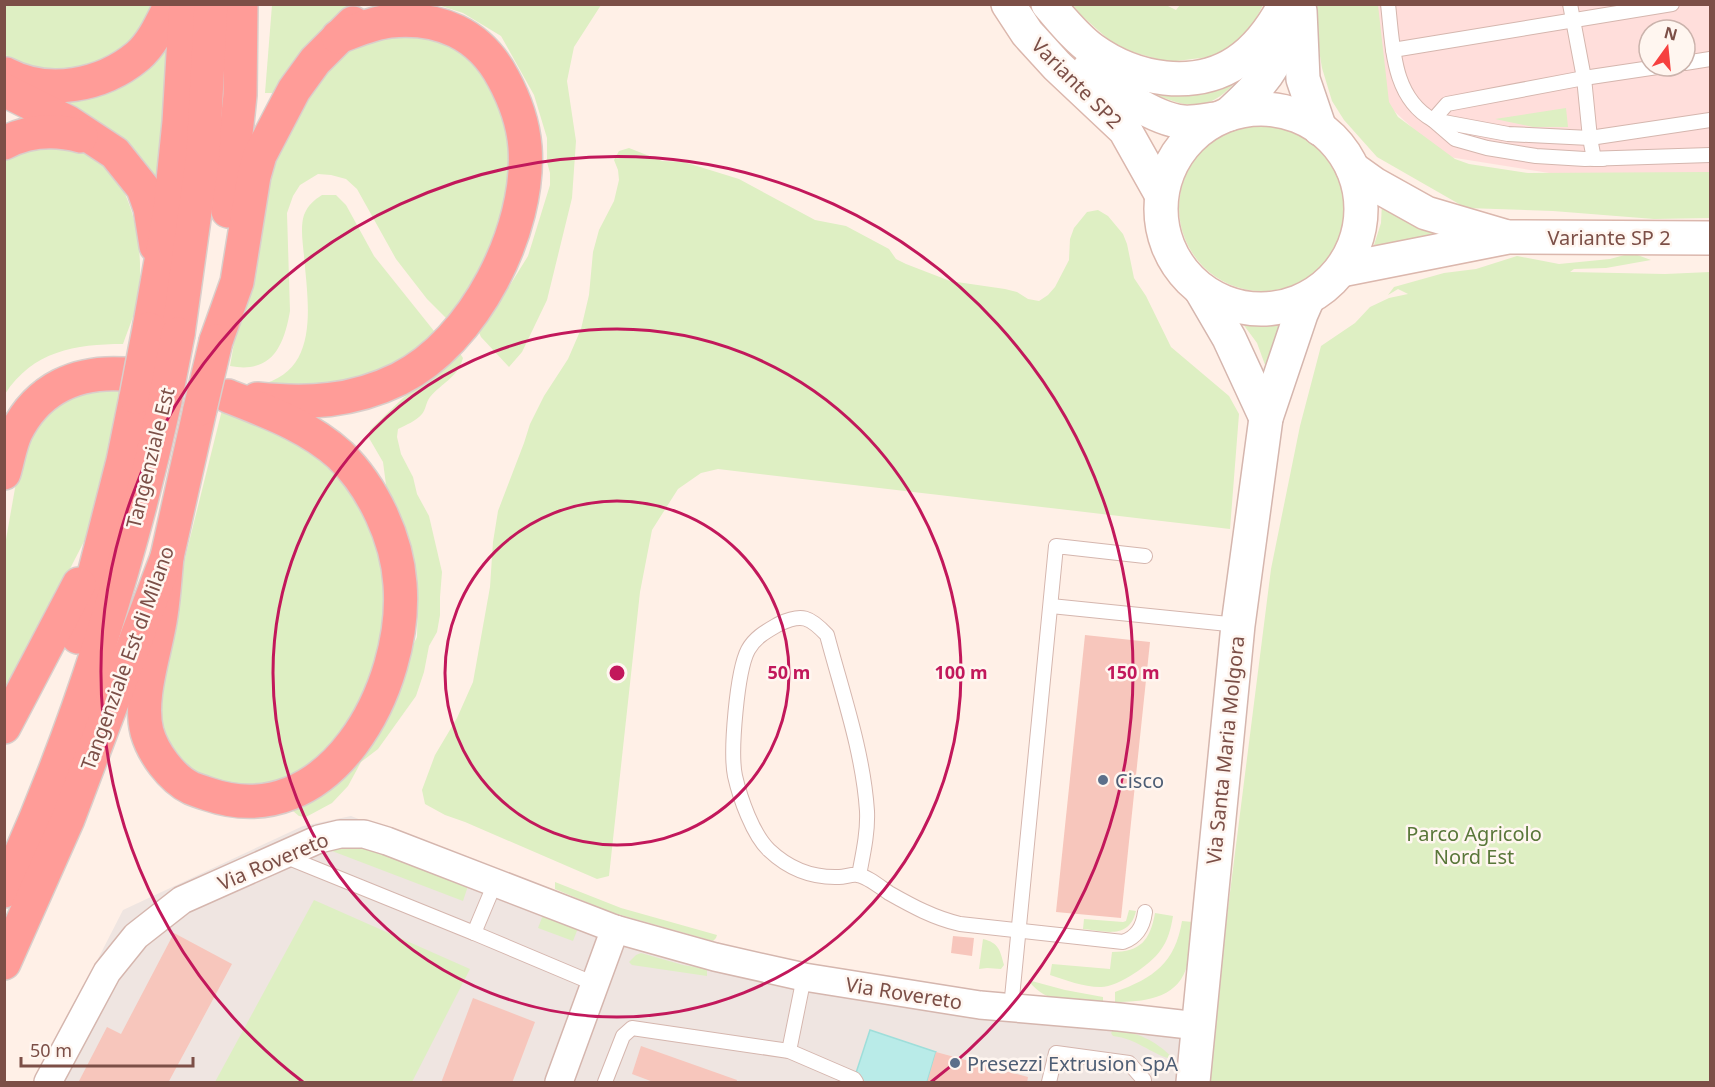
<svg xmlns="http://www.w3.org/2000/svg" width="1715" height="1087" viewBox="0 0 1715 1087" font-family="'Noto Sans',sans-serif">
	<rect width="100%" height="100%" fill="#fff0e7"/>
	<path fill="#ffdedb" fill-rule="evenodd" d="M1352,5H1710V188L1600,181L1443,156L1370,89ZM1649,30H1685V66H1649Z"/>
	<path fill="#efe5e1" d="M351,816L617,921L805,966L983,992L1190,1014L1186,1082H35L123,910L303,826Z"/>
	<g fill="#deefc3">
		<path d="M5,5H153C146,18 139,34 127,44C105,63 68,75 39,70C27,67 16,61 5,55Z"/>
		<path d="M272,5H355L276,93H265Z"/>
		<path d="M438,5H601L574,47L567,81L576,141L572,198L547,300L522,352L509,367L481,337L476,326L483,316L502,298L528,256L550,185V173L547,162V138L534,95L501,36L463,13Z"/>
		<path d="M1073,5H1166L1176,10L1180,5H1263L1248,34L1217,56L1168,62L1118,48L1081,15Z"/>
		<path d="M1314,5H1378L1389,102L1398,117L1455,159L1469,164L1528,173L1710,172V218L1654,219L1553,211L1466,208L1377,157L1344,120L1332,101L1322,68L1317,38Z"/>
		<path d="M390,33L444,39L488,75L513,150L499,240L449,321L427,299L396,259L357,189L346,179L331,175L318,174L300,185L293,196L287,213L290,311C284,346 272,374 230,366L262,184L288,119L343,49Z"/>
		<path d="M172,36L156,180L59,97Z"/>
		<path d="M1241,75C1213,112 1190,110 1152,93L1150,90Z"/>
		<path d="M1566,108L1568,127H1533L1495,119Z"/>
		<circle cx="1262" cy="208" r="83"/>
		<path d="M33,142C47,144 76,146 87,152C133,174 144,246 139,291C137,309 129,327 123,344C75,344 33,351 5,394V159Z"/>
		<path d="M629,148L662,161L684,162L739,179L815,220L846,226L889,249L896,259L906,264L950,281L1005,289L1017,292L1028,299L1039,301L1048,295L1055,287L1069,260L1070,239L1074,228L1087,212L1098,210L1108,216L1123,234L1127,244L1134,278L1146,296L1171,347L1229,396L1239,414L1230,529L718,469L701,473L678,489L652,530L640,592L609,876L597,879L465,822L445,815L425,804L422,790L435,755L457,718L473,682L490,587L493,542L498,511L524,443L530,424L544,396L568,359L581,329L589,295L593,252L599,230L614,201L619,180L618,170L614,160L619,151Z"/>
		<path d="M322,195H336L346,205L374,256L438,336L395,367L326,388L258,385C321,373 308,304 304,256C303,244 300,227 304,215C308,205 314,200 322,195Z"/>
		<path d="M1382,202L1450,232L1377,251L1374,245L1381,223Z"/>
		<path d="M1632,253L1651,260L1606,268L1574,269L1570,272L1665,274L1710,272V1082H1206L1271,569L1300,426L1321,346L1355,323L1370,307L1389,298L1408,294L1398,289L1388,295L1394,287L1444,273L1476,269L1517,256L1559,264L1610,259Z"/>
		<path d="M1246,323L1265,325L1282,323L1268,373L1257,343L1243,324Z"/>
		<path d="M459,352L463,358C458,377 442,383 430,397C426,402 426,409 422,414C416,421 406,425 398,429L397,437L401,454L413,477L417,494L429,516L442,572L440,597V615L437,632L429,646L424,672L416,696L378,749L361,762L348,786L332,803L306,817L299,816L293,811L327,790L372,735L395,702L400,688L407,658L417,637L418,593L388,500L383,462L369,438L370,430L403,398L423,384L427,378Z"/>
		<path d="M127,387L92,526L5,695V545L20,460L39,419L67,395Z"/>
		<path d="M222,410L277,429L333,464L350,482L387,557V644L338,745L268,790L195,778L163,746L156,693L186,554Z"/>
		<path d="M357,846L371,848L468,886L463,901L332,851L344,847Z"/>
		<path d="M555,882L621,908L717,935L716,938L713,941L610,912L555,889Z"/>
		<path d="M314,900L470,969L412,1082H215Z"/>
		<path d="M1129,910L1136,911C1129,940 1105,931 1083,929L1084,919L1123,922L1126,921Z"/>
		<path d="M1155,913L1173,916C1171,928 1168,941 1160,951C1151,964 1117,988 1100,987C1083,987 1066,980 1050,975L1052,964L1110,969L1112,952C1141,952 1150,940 1155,913Z"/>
		<path d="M543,915L578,928L573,941L538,928Z"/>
		<path d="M1182,921L1193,922C1192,937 1192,954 1186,969C1176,999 1142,1002 1115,1002V992C1154,978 1175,963 1182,921Z"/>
		<path d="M983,939C999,943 1000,950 1004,965L1001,969L987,968L979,969Z"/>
		<path d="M641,953L683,965L707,969V976L632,965L629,962L636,955Z"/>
		<path d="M1028,980L1065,990L1103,997V1002C1074,1000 1047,1006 1028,980Z"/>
		<path d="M1113,1030C1138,1032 1154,1040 1172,1057L1171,1059C1149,1053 1138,1039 1113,1036L1111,1033Z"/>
	</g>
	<path fill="#b9ebe8" stroke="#9ededa" stroke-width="1.5" d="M870,1030L936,1052L927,1082H861L854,1079Z"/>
	<g fill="#f7c6bc">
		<path d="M1085,635L1150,642L1121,918L1056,912Z"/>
		<path d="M174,933L232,964L168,1083H78L107,1027L121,1034Z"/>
		<path d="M953,936L974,938L972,956L951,953Z"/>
		<path d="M473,998L535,1022L512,1083H441Z"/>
		<path d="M641,1046L737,1080L736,1083H656L632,1074Z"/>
		<path d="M936,1052L1028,1077L1027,1083H927Z"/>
	</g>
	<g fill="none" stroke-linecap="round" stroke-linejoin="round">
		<defs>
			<g id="service">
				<path d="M1388,4C1393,47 1392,97 1433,120L1508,134L1590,138L1594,159H1603"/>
				<path d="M1570,4L1584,78L1590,138L1710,120"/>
				<path d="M1393,50L1672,4"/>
				<path d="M1685,63L1710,59"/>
				<path d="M1664,66L1584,78L1447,104L1433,120L1455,139L1487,148L1536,156L1585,159L1710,155"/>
				<path d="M1051,606L1238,625"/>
				<path d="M284,856L474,933L495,883"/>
				<path d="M859,875C863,854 868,832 867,811C863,751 842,692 827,635C810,617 802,613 779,624C767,631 755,637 748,650C737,671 730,752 735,776C740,798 753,835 769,850C789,869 812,878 839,877C845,877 852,874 857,875C867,876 880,887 889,893C912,906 934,918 960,924L1123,942C1137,937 1143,927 1145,912"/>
				<path d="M474,933L595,984"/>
				<path d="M1011,1008L1056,546L1145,556"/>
				<path d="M789,1051L804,977"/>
				<path d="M605,1082L623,1036L632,1028L789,1051L854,1079L856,1082"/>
				<path d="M1049,1082L1056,1053L1129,1063L1144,1080V1082"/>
			</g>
			<g id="minor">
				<path d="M48,1082L107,972L136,936L182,900L319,839L340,834H364L387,841L615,929L715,957L804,977L980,1005L1119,1017L1198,1026"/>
				<path d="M559,1082L615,929"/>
			</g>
			<g id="tertiary">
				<path d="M1300,11L1303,79L1320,129"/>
				<path d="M1229,114C1249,95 1270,77 1279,51C1285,36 1288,20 1292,4"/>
				<path d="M1201,290L1229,338L1266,418"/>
				<path d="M1193,1082L1238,625L1266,418L1301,314L1308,298"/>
			</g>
			<g id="secondary">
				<path d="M1008,4L1027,33L1057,66L1125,130L1161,194"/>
				<path d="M1048,4C1062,20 1076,38 1093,50C1114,65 1139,75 1165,78C1223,84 1259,54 1285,4"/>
				<path d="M1089,69C1110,89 1154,119 1183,122C1194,123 1206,120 1216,119"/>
				<circle cx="1261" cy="209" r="100"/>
				<path d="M1353,169L1374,184L1426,213L1504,236"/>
				<path d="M1341,270L1508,237L1710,238"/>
			</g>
			<g id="motorway">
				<path d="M6,74C48,96 102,86 138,56C153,43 162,22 171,4"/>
				<path d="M4,90L68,122L115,153L143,188L150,208L156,246"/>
				<path d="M4,143C29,130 55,129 81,136"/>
				<path d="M228,211L240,95L241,4"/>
				<path d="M149,329L170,210L179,122L186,4"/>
				<path d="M178,334L203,154L211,4"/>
				<path d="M216,341L237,282L254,176L260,155L294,90L315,61L353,23"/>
				<path d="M257,399C308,404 352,402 399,379C474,342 531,230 525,147C523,122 515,100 503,78C480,34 439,16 390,21C372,23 355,31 338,37"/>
				<path d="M4,473C8,460 10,445 16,432C38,388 77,371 124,374"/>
				<path d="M167,557C165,576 164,596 161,615C156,651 138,697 147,732C153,753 171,778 191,788C196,790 202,792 208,794C330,836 408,686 400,584C397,538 373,487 340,455C308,426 268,412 228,396"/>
				<path d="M78,637L123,461L136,397"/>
				<path d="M4,727L79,584"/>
				<path d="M4,891C76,735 128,569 165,401"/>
				<path d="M4,963L68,819L167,557L200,409"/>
			</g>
		</defs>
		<use href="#service" stroke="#d5b6ae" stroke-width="16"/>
		<use href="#minor" stroke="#d5b6ae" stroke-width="30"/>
		<use href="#tertiary" stroke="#d5b6ae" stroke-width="36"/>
		<use href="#secondary" stroke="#dbb7ad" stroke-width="36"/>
		<use href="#motorway" stroke="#dacecb" stroke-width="36"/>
		<use href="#service" stroke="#fff" stroke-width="14"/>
		<use href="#minor" stroke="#fff" stroke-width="27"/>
		<use href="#tertiary" stroke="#fff" stroke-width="33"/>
		<use href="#secondary" stroke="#fff" stroke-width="33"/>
		<use href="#motorway" stroke="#ff9c98" stroke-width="33"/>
		<defs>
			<g id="motorway-bridge">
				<path d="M136,397L149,329"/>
				<path d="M165,401L178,334"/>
				<path d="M200,409L216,341"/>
			</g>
		</defs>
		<use href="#motorway-bridge" stroke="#dacecb" stroke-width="36" stroke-linecap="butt"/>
		<use href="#motorway-bridge" stroke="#ff9c98" stroke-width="33"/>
	</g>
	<g fill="none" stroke="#c2185b" stroke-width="3">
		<circle cx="617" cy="673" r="172"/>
		<circle cx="617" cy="673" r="344"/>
		<path d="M303 1082A516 516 0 1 1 931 1082"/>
	</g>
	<g fill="#5c6f8a" stroke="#fff6f0" stroke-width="2">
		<circle cx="1103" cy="780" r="6"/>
		<circle cx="955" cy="1063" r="6"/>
	</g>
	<g text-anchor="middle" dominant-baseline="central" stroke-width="5" stroke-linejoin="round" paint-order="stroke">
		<g font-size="20" fill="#7c4f47" stroke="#fff6f0">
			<text transform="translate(1077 83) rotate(45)">Variante SP2</text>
			<text x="1609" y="237">Variante SP 2</text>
			<text transform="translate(150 458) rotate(-76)">Tangenziale Est</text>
			<text transform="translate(127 658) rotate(-70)">Tangenziale Est di Milano</text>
			<text transform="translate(1225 750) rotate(-84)">Via Santa Maria Molgora</text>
			<text transform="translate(273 861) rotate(-23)">Via Rovereto</text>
			<text transform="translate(904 993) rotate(9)">Via Rovereto</text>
		</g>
		<g font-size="20" fill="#4e5e75" stroke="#fff6f0" text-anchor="start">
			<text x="1115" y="780">Cisco</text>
			<text x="967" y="1063">Presezzi Extrusion SpA</text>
		</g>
		<g font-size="20" fill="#597739" stroke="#fff6f0">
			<text x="1474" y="833">Parco Agricolo<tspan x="1474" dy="23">Nord Est</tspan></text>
		</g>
	</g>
	<circle cx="617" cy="673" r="9" fill="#c2185b" stroke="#fff6f0" stroke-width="3"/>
	<g font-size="18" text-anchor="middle" font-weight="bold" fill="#c2185b" stroke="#fff6f0" stroke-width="5" stroke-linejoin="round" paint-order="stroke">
		<text x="789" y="679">50 m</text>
		<text x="961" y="679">100 m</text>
		<text x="1133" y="679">150 m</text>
	</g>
	<rect width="1715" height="1087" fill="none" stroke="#7c4f47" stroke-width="12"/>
	<g transform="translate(1667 48) rotate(15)"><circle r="28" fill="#fff6f0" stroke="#cbb3ac" stroke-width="1.5"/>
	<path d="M0-4.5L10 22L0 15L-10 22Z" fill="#f6403f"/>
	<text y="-9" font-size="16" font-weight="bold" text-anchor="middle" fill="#7c4f47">N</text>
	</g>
	<path d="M21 1057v9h172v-9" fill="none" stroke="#7c4f47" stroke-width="3"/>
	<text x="30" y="1057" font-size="18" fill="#7c4f47" stroke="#fff6f0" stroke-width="4.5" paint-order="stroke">50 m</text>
</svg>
